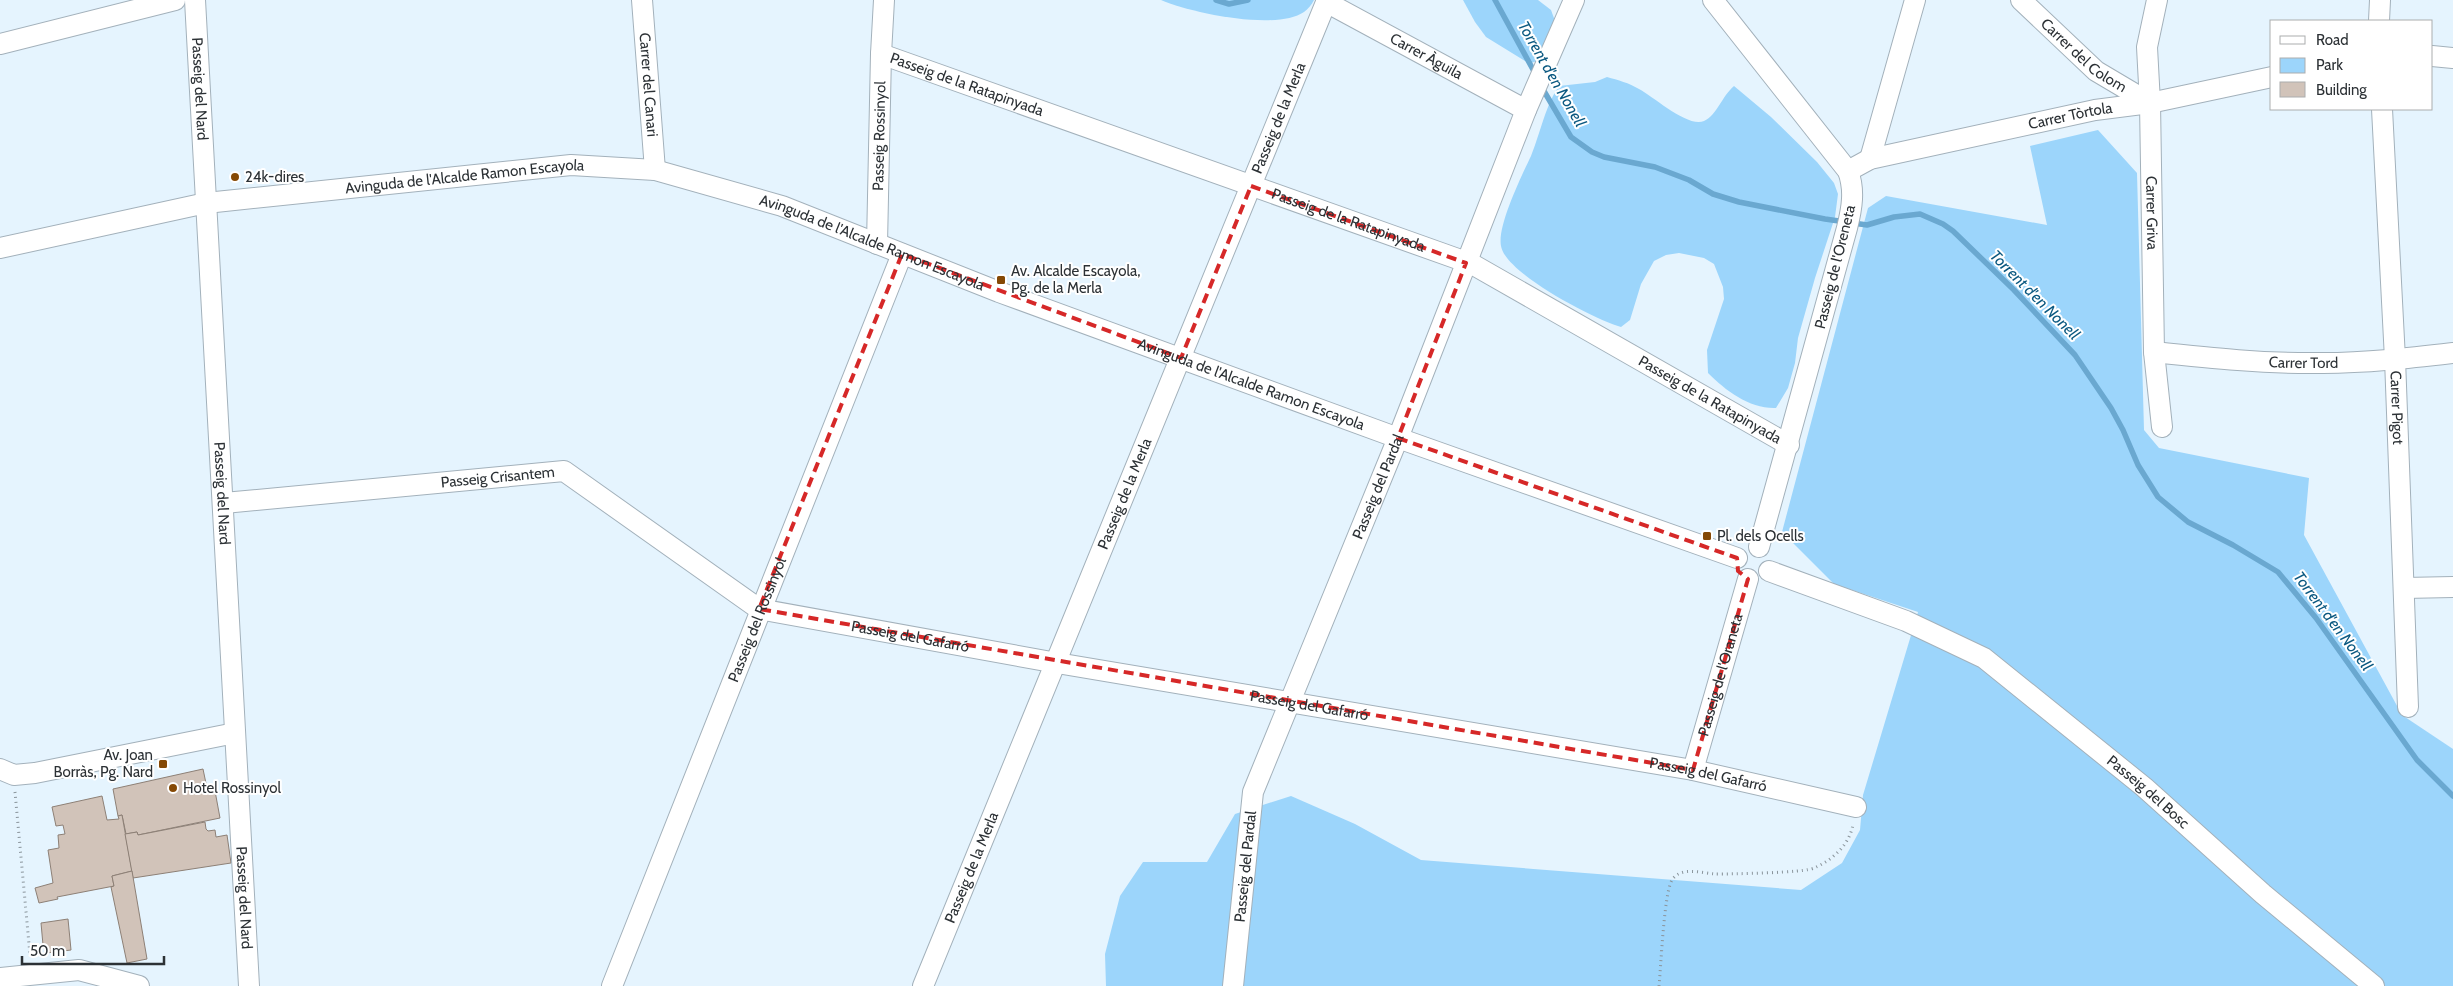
<svg xmlns="http://www.w3.org/2000/svg" width="2453" height="986" viewBox="0 0 2453 986" font-family="Cabin,sans-serif">
	<rect width="100%" height="100%" fill="#e5f4fe"/>
	<g fill="#9cd5fb">
		<path d="M1161,0H1314C1312,4 1308,9 1304,12C1276,31 1191,13 1161,0Z"/>
		<path d="M1463,0H1538L1551,10L1555,21L1537,61L1531,63L1525,61L1486,37L1475,22Z"/>
		<path d="M1607,77C1618,80 1629,83 1639,89C1654,97 1688,128 1704,121C1717,115 1722,96 1734,86L1771,117L1817,162L1834,183L1838,194L1835,217L1815,278L1798,338L1795,363L1788,388L1776,408C1750,409 1726,391 1708,373L1707,350L1724,299L1723,287L1714,264L1704,258L1679,253L1666,255L1654,261L1641,284L1630,320L1621,327C1595,320 1505,273 1501,246C1497,226 1522,175 1531,156C1540,134 1546,104 1559,86L1595,82Z"/>
		<path d="M2098,130L2137,173L2144,430L2159,448L2309,478L2304,535L2402,715L2453,749V986H1106L1105,954L1120,896L1143,862H1207L1235,814L1291,796L1355,824L1421,860L1801,890L1842,863L1860,830L1863,795L1918,612L1834,584L1782,532L1868,208L1886,196L2047,225L2030,146Z"/>
	</g>
	<g fill="none" stroke-linecap="round" stroke-linejoin="round">
		<g stroke="#6aa8d0" stroke-width="5.5">
			<path d="M1216,0L1229,4L1248,0"/>
			<path d="M1495,0L1536,75"/>
			<path d="M1541,86L1571,137L1592,152L1604,157L1655,167L1689,180L1713,194L1739,202L1825,219L1867,225L1894,217L1920,214L1943,224L1953,231L2014,290L2075,355L2111,408L2123,430L2138,465L2158,497L2188,522L2233,545L2278,572L2316,618L2417,760L2453,796"/>
		</g>
	</g>
	<g fill="#d1c3b9" stroke="#8d8076">
		<path d="M203,769L208,793L215,791L220,818L138,835L137,832L126,834L122,815L118,816L113,789Z"/>
		<path d="M102,796L107,820L119,819L118,816L122,815L132,871L112,876L114,886L57,897L58,899L39,903L35,888L53,883L48,850L59,848L58,835L65,834L63,825L56,826L52,807Z"/>
		<path d="M205,822L206,829L208,831L215,830L216,837L227,835L231,863L133,878L125,834L137,832L138,835Z"/>
		<path d="M132,871L147,959L127,963L111,887L114,886L112,876Z"/>
		<path d="M68,919L71,950L46,953L43,945L41,923Z"/>
	</g>
	<g fill="none" stroke-linecap="round" stroke-linejoin="round">
		<defs>
			<g id="minor">
				<path id="s1" d="M195,0L249,986"/>
				<path id="s2" d="M642,0L655,170"/>
				<path d="M1713,0L1848,171C1855,190 1852,208 1847,228L1759,547"/>
				<path id="s3" d="M2021,0L2096,71L2150,103"/>
				<path id="s4" d="M2157,0L2147,47L2150,103L2154,352L2162,427"/>
				<path id="s5" d="M1326,2L1526,110"/>
				<path d="M2379,21L2380,0"/>
				<path d="M0,44L175,0"/>
				<path id="s6" d="M881,54L1472,264L1789,445"/>
				<path d="M2432,56L2453,58"/>
				<path id="s7" d="M2382,109L2395,359L2408,707"/>
				<path d="M1870,159L1915,0"/>
				<path id="s8" d="M1848,171L1870,159L2095,110L2150,103L2272,77"/>
				<path id="s9" d="M877,244L881,54L884,0"/>
				<path id="s10" d="M0,248L206,203L571,165L655,170L782,206L999,292L1398,438L1737,558"/>
				<path id="s11" d="M2154,352C2210,358 2266,364 2323,363C2366,363 2410,358 2453,353"/>
				<path id="s12" d="M224,503L564,471L759,609L1057,663L1693,770L1856,807"/>
				<path id="s13" d="M1769,571L1906,621L1984,658L2144,787L2263,894L2374,986"/>
				<path d="M2404,588L2453,587"/>
				<path d="M0,769L14,775L35,773L235,733"/>
				<path id="s14" d="M1693,770L1748,579"/>
				<path d="M0,978L79,970L139,986"/>
				<path id="s15" d="M612,986L902,254"/>
				<path id="s16" d="M923,986L1327,0"/>
				<path id="s17" d="M1233,986L1253,792L1398,438L1526,110L1574,0"/>
			</g>
		</defs>
		<use href="#minor" stroke="#a3b1bb" stroke-width="22"/>
		<g stroke="#8a949b" stroke-width="3" stroke-dasharray="1 4" stroke-linecap="butt">
			<path d="M15,792L30,955"/>
			<path d="M1659,986C1661,966 1664,893 1672,880C1681,866 1701,873 1715,874C1729,874 1805,873 1814,868C1833,860 1850,844 1853,824"/>
		</g>
		<use href="#minor" stroke="#fff" stroke-width="20"/>
	</g>
	<path fill="none" stroke="#d62828" stroke-width="4" stroke-dasharray="10 6" stroke-linejoin="round" d="M1251,186L1466,263L1398,438L1737,558L1738,571L1748,579L1693,770L759,609L902,254L1181,358Z"/>
	<g fill="#854905" stroke="#fff" stroke-width="2">
		<circle cx="235" cy="177" r="5"/>
		<rect x="996" y="275" width="10" height="10" rx="2.5"/>
		<rect x="1702" y="531" width="10" height="10" rx="2.5"/>
		<rect x="158" y="759" width="10" height="10" rx="2.5"/>
		<circle cx="173" cy="788" r="5"/>
	</g>
	<g text-anchor="middle" dominant-baseline="central" stroke-width="4" stroke-linejoin="round" paint-order="stroke">
		<g font-size="15" fill="#2c3135" stroke="#fff">
			<text stroke="none"><textPath href="#s3" startOffset="84">Carrer del Colom</textPath></text>
			<text stroke="none"><textPath href="#s5" startOffset="114">Carrer Àguila</textPath></text>
			<text stroke="none"><textPath href="#s2" startOffset="85">Carrer del Canari</textPath></text>
			<text stroke="none"><textPath href="#s6" startOffset="91">Passeig de la Ratapinyada</textPath></text>
			<text stroke="none"><textPath href="#s1" startOffset="89">Passeig del Nard</textPath></text>
			<text stroke="none"><textPath href="#s8" startOffset="230">Carrer Tòrtola</textPath></text>
			<text stroke="none"><textPath href="#s16" startOffset="938">Passeig de la Merla</textPath></text>
			<text stroke="none"><textPath href="#s9" startOffset="108">Passeig Rossinyol</textPath></text>
			<text stroke="none"><textPath href="#s10" startOffset="471">Avinguda de l'Alcalde Ramon Escayola</textPath></text>
			<text stroke="none"><textPath href="#s4" startOffset="214">Carrer Griva</textPath></text>
			<text stroke="none"><textPath href="#s6" startOffset="496">Passeig de la Ratapinyada</textPath></text>
			<text stroke="none"><textPath href="#s10" startOffset="891">Avinguda de l'Alcalde Ramon Escayola</textPath></text>
			<text transform="translate(1835 267) rotate(-76)">Passeig de l'Oreneta</text>
			<text stroke="none"><textPath href="#s11" startOffset="150">Carrer Tord</textPath></text>
			<text stroke="none"><textPath href="#s10" startOffset="1296">Avinguda de l'Alcalde Ramon Escayola</textPath></text>
			<text stroke="none"><textPath href="#s6" startOffset="901">Passeig de la Ratapinyada</textPath></text>
			<text stroke="none"><textPath href="#s7" startOffset="299">Carrer Pigot</textPath></text>
			<text stroke="none"><textPath href="#s12" startOffset="275">Passeig Crisantem</textPath></text>
			<text stroke="none"><textPath href="#s17" startOffset="525">Passeig del Pardal</textPath></text>
			<text stroke="none"><textPath href="#s1" startOffset="494">Passeig del Nard</textPath></text>
			<text stroke="none"><textPath href="#s16" startOffset="532">Passeig de la Merla</textPath></text>
			<text stroke="none"><textPath href="#s15" startOffset="394">Passeig del Rossinyol</textPath></text>
			<text stroke="none"><textPath href="#s12" startOffset="734">Passeig del Gafarró</textPath></text>
			<text stroke="none"><textPath href="#s14" startOffset="99">Passeig de l'Oraneta</textPath></text>
			<text stroke="none"><textPath href="#s12" startOffset="1139">Passeig del Gafarró</textPath></text>
			<text stroke="none"><textPath href="#s12" startOffset="1544">Passeig del Gafarró</textPath></text>
			<text stroke="none"><textPath href="#s13" startOffset="444">Passeig del Bosc</textPath></text>
			<text stroke="none"><textPath href="#s17" startOffset="120">Passeig del Pardal</textPath></text>
			<text stroke="none"><textPath href="#s16" startOffset="128">Passeig de la Merla</textPath></text>
			<text stroke="none"><textPath href="#s1" startOffset="899">Passeig del Nard</textPath></text>
		</g>
		<g font-size="15" fill="#2c3135" stroke="#fff" text-anchor="start">
			<text x="245" y="177">24k-dires</text>
			<text x="1011" y="271">Av. Alcalde Escayola,<tspan x="1011" dy="17">Pg. de la Merla</tspan></text>
			<text x="1717" y="536">Pl. dels Ocells</text>
			<text x="153" y="755" text-anchor="end">Av. Joan<tspan x="153" dy="17">Borràs, Pg. Nard</tspan></text>
			<text x="183" y="788">Hotel Rossinyol</text>
		</g>
		<g font-size="16" font-style="italic" fill="#0b5981" stroke="#fff">
			<text transform="translate(1552 74) rotate(60)">Torrent d'en Nonell</text>
			<text transform="translate(2035 295) rotate(45)">Torrent d'en Nonell</text>
			<text transform="translate(2333 621) rotate(53)">Torrent d'en Nonell</text>
		</g>
	</g>
	<rect x="2270" y="20" width="162" height="90" fill="#ffffff" stroke="#abadae"/>
	<rect x="2280" y="36" width="25" height="8" fill="#ffffff" stroke="#abadae"/>
	<text x="2316" y="45" font-size="15" fill="#2c3135">Road</text>
	<rect x="2280" y="58" width="25" height="15" fill="#9cd5fb" stroke="#abadae"/>
	<text x="2316" y="70" font-size="15" fill="#2c3135">Park</text>
	<rect x="2280" y="82" width="25" height="15" fill="#d1c3b9" stroke="#abadae"/>
	<text x="2316" y="95" font-size="15" fill="#2c3135">Building</text>
	<path d="M22 956v8h142v-8" fill="none" stroke="#2c3135" stroke-width="2.5"/>
	<text x="30" y="956" font-size="15" fill="#2c3135" stroke="#ffffff" stroke-width="4" paint-order="stroke">50 m</text>
</svg>
